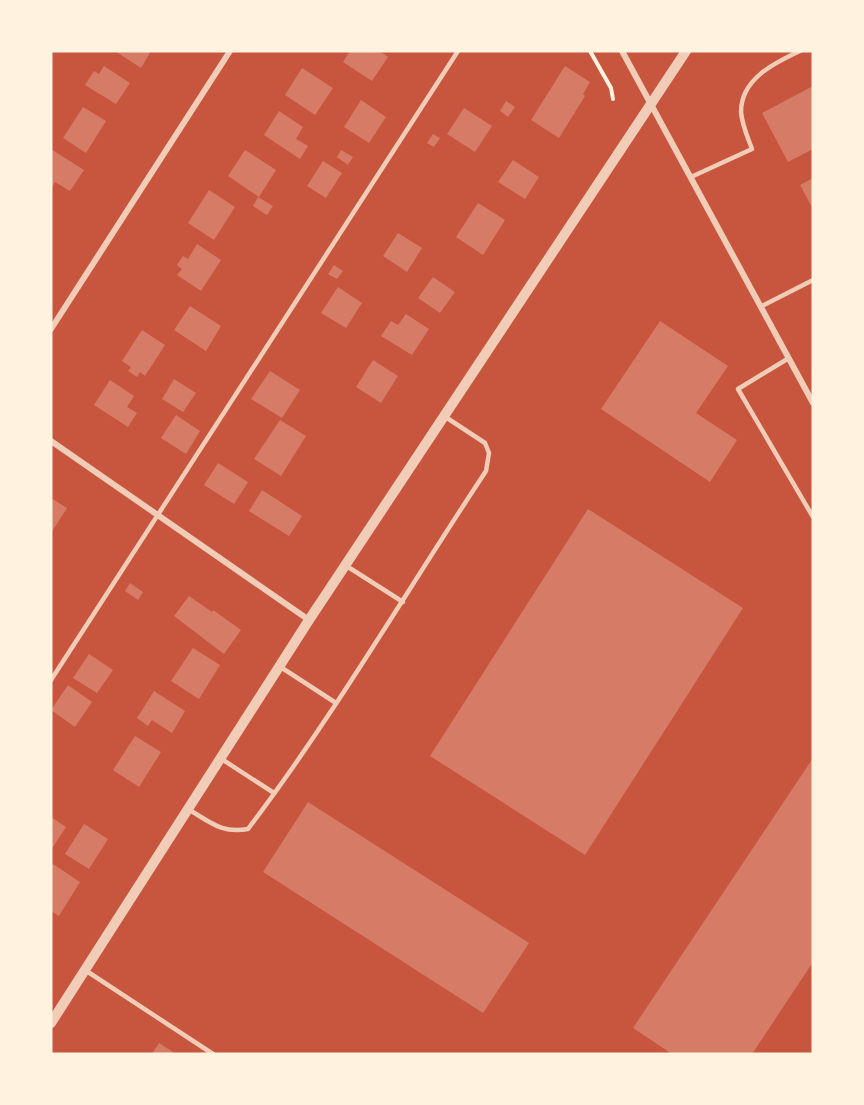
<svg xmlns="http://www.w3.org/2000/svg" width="864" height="1105" viewBox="0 0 864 1105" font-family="Roboto,sans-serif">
	<rect width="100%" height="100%" fill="#c8553d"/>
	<g fill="#d67c66">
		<path d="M115,51H151L141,68Z"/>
		<path d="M350,51H379L388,57L372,81L343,62Z"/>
		<path d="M104,66L130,83L116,104L85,85L94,71L99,74Z"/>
		<path d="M565,66L590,82L583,94L585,96L559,138L531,120Z"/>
		<path d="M302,68L333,88L315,115L285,95Z"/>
		<path d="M813,86V149L788,162L762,113Z"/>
		<path d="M361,100L386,117L369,143L344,127Z"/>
		<path d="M506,101L515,107L508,117L500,111Z"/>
		<path d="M83,107L106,121L86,153L63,138Z"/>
		<path d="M464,108L492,126L475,152L447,134Z"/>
		<path d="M279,111L303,127L296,139L308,146L300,159L264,135Z"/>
		<path d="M433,134L440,138L434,147L427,143Z"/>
		<path d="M51,149L84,170L70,191L55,182L51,189Z"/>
		<path d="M245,150L276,170L259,197L228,176Z"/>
		<path d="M341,150L353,157L348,165L337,157Z"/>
		<path d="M513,160L539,177L525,199L498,182Z"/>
		<path d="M323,161L342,173L326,198L307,186Z"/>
		<path d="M813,178V209L800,185Z"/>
		<path d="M209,190L235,207L214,240L188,223Z"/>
		<path d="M258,197L273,206L267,215L253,206Z"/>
		<path d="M478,203L505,220L483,255L456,237Z"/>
		<path d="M398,233L422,248L407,272L383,256Z"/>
		<path d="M197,244L221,260L201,291L177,275L182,269L177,265L183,256L188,259Z"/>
		<path d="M334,265L343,271L337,279L328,274Z"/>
		<path d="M433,277L455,292L440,313L418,298Z"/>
		<path d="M338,287L362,303L346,328L321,313Z"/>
		<path d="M190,306L221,326L206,351L174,330Z"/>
		<path d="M406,314L429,329L412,355L381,336L391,321L398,325Z"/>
		<path d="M660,321L728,366L696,413L737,440L710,482L601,409Z"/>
		<path d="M142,330L165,345L145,376L140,372L137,377L128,371L131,367L122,361Z"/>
		<path d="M373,360L398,376L381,403L356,387Z"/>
		<path d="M270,371L300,390L282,418L251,399Z"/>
		<path d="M174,379L196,393L183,412L162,399Z"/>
		<path d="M110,380L134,396L127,407L137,413L128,427L94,405Z"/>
		<path d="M176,415L200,431L186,454L161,438Z"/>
		<path d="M280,420L306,436L281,476L254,459Z"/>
		<path d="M218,463L248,482L234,504L204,485Z"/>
		<path d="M262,490L302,516L289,536L249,511Z"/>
		<path d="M51,498L67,508L51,533Z"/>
		<path d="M588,509L743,608L585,855L430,756Z"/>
		<path d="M130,583L143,592L138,600L125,591Z"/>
		<path d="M189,596L212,612L213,610L241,630L224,654L174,616Z"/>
		<path d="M193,648L220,665L199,699L171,681Z"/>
		<path d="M89,654L113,670L97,693L73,678Z"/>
		<path d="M68,685L92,702L75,727L51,710Z"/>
		<path d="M154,691L185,711L172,733L152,720L148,726L137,718Z"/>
		<path d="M135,736L161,752L139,787L113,770Z"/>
		<path d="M813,758V962L752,1054H672L633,1028Z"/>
		<path d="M308,802L529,943L483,1013L263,872Z"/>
		<path d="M51,817L66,827L51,850Z"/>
		<path d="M84,824L108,839L89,869L65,854Z"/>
		<path d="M53,864L80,882L59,916L51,911V867Z"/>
		<path d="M159,1043L176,1054H152Z"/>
	</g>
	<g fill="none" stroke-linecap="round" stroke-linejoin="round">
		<path stroke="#fff3e0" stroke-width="4" d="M590,51L611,88L613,99"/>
		<g stroke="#f1ccb7" stroke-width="4.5">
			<path d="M691,177L752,149C748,138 742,125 741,112C741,79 774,63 800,51"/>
			<path d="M762,306L813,280"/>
			<path d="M789,358L738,389L813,517"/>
			<path d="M345,565L403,602"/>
			<path d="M279,666L336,703"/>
			<path d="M51,680L458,51"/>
			<path d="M220,758L274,793"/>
			<path d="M188,809C210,822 222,834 248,829C335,714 407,590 486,471L489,453L485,443L444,416"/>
			<path d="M85,970L213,1054"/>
		</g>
		<g stroke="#f1ccb7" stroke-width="6">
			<path d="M622,51L813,403"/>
			<path d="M51,329L230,51"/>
			<path d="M51,441L309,620"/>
		</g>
		<path stroke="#f1ccb7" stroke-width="10" d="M51,1023L309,620L686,51"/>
	</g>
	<rect width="864" height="1105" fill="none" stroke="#fff3e0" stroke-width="105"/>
</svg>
